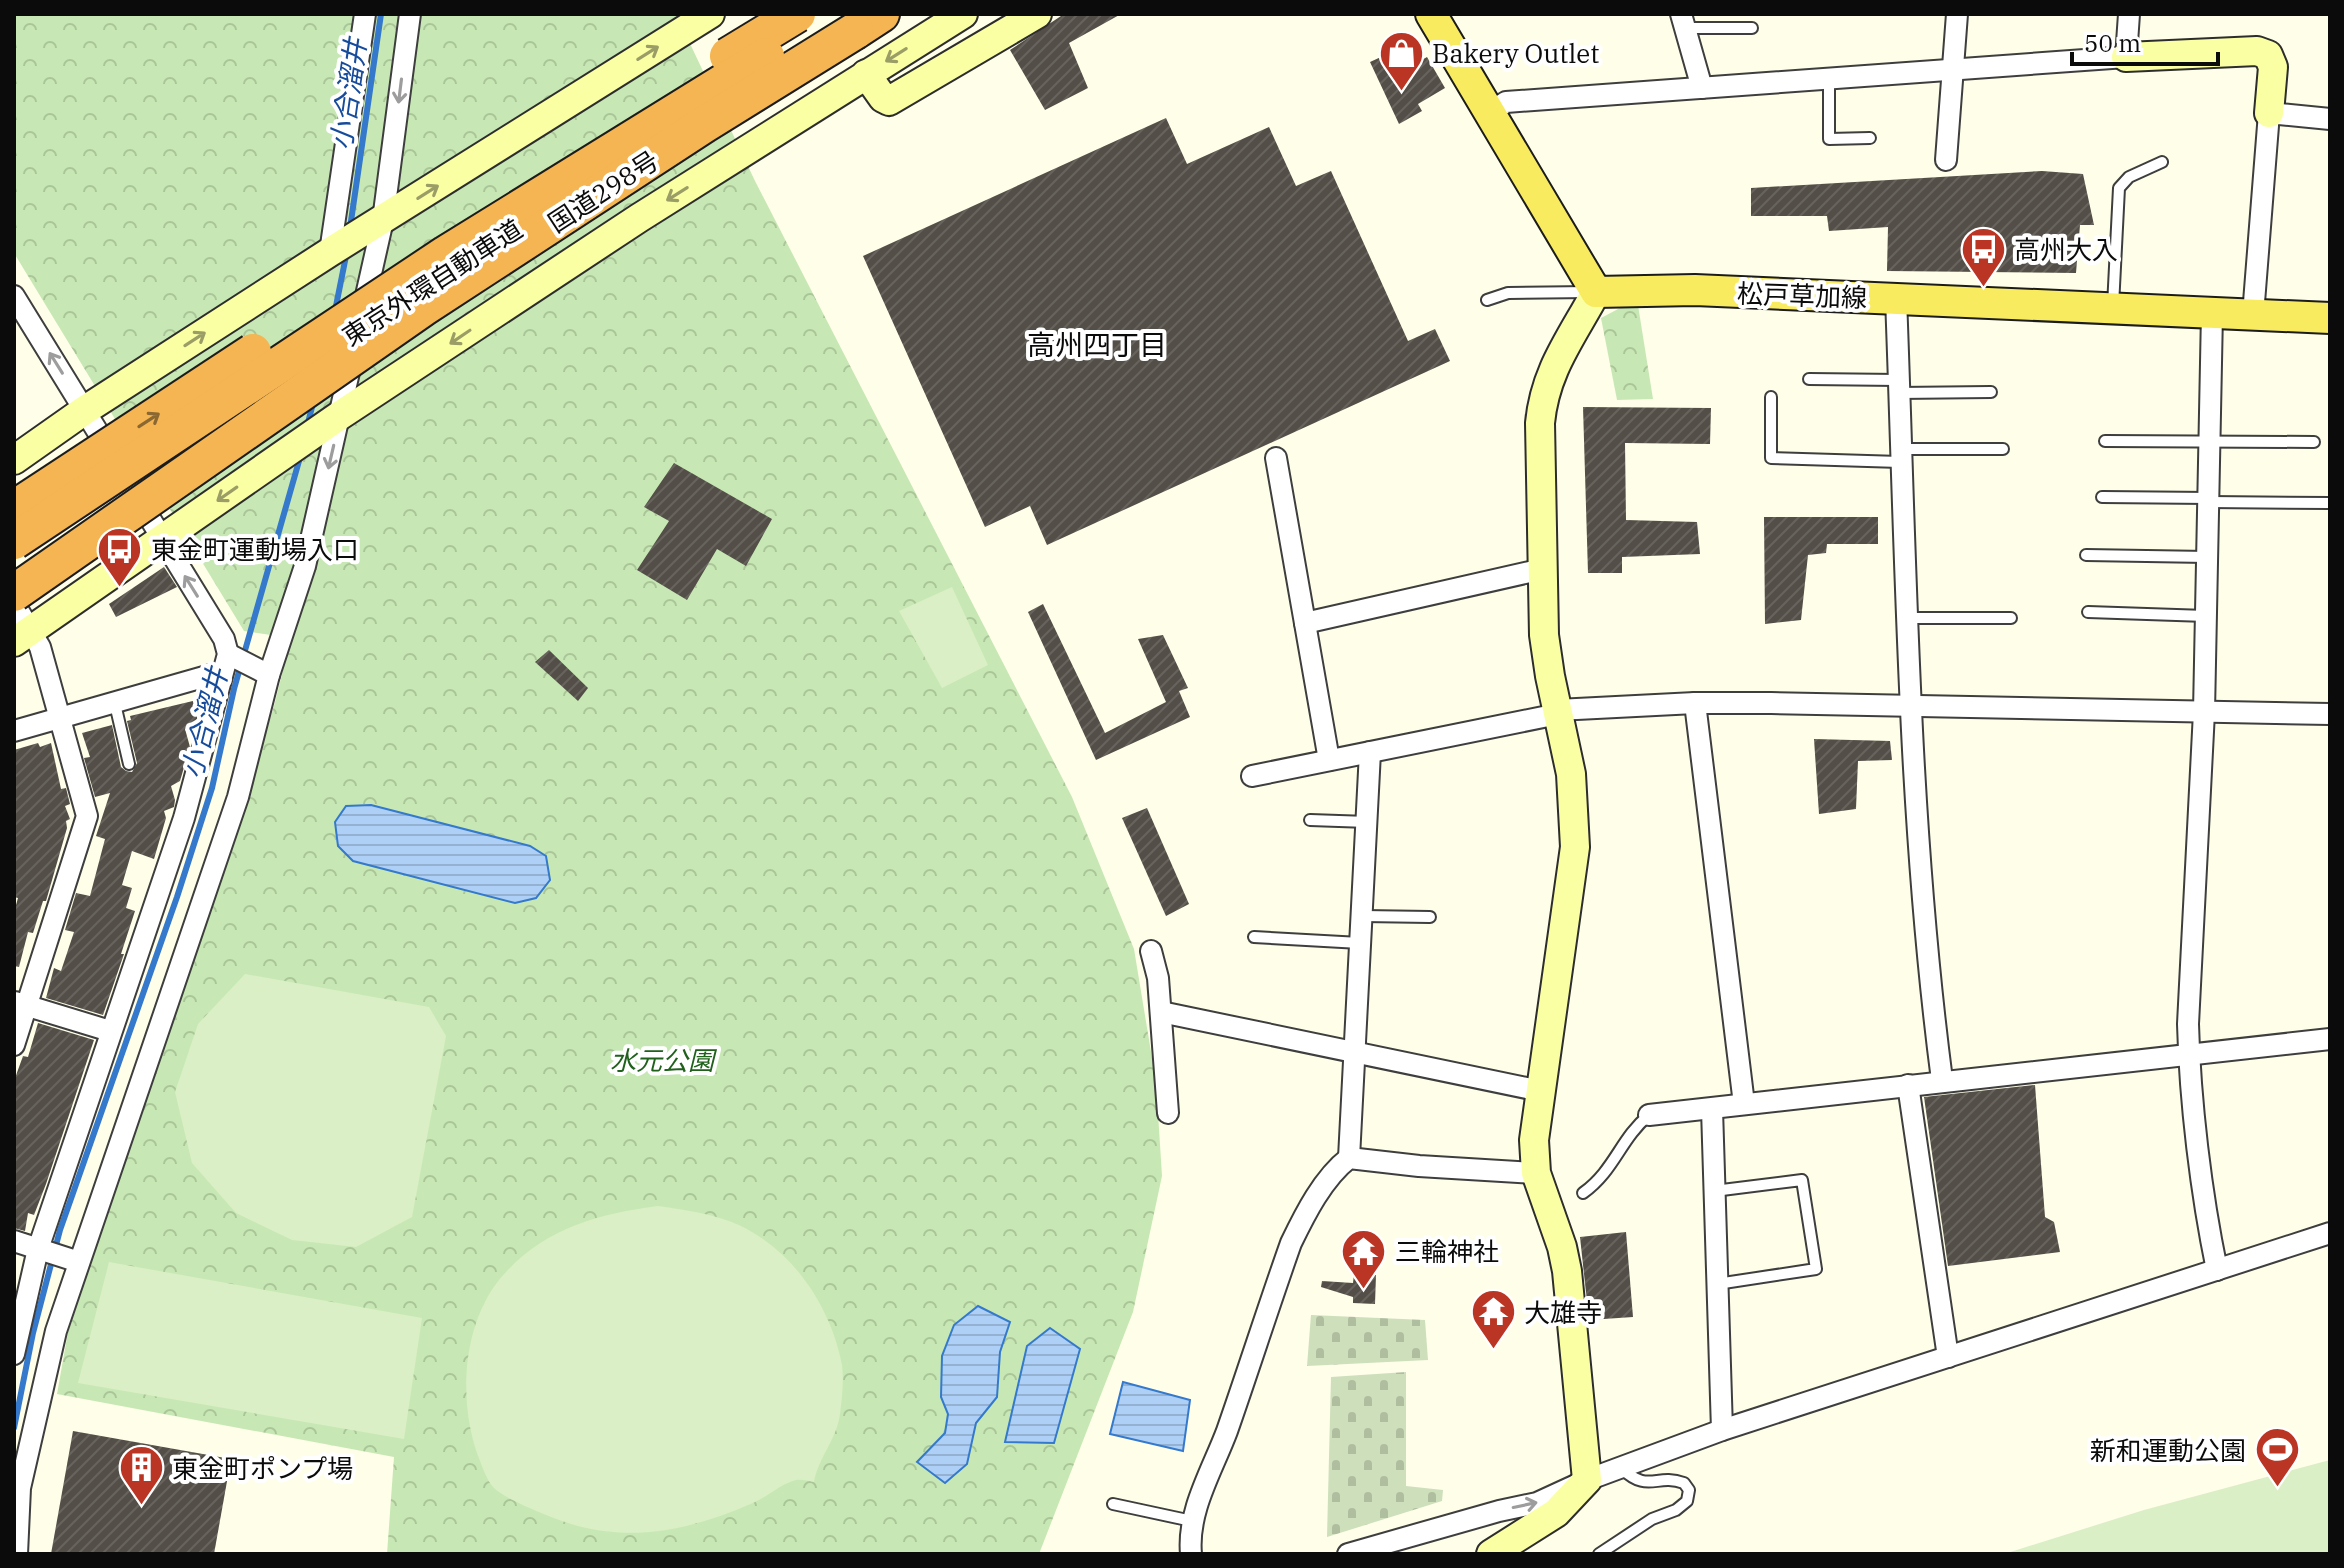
<svg xmlns="http://www.w3.org/2000/svg" width="2344" height="1568" viewBox="0 0 2344 1568" font-family="'IBM Plex Serif','Noto Sans JP',serif">
	<defs>
		<pattern id="cemetery-stones" width="16" height="16" patternUnits="userSpaceOnUse" patternTransform="scale(2)"><rect width="16" height="16" fill="#cedfbc"/><path d="M2 7V4a2 2 0 0 1 4 0v3zM10 15v-3a2 2 0 0 1 4 0v3z" fill="#b0bea0"/></pattern>
		<pattern id="park-crowns" width="20" height="18" patternUnits="userSpaceOnUse" patternTransform="scale(2)"><rect width="20" height="18" fill="#c7e8b4"/><path d="M2 6a3 3 0 1 1 6 0M12 15a3 3 0 1 1 6 0" fill="none" stroke="#aac699"/></pattern>
		<pattern id="water-rules" width="6" height="5" patternUnits="userSpaceOnUse" patternTransform="scale(2)"><rect width="6" height="5" fill="#aed0f6"/><path d="M0 2.5h6" fill="none" stroke="#94b1d2"/></pattern>
		<pattern id="building-hatch" width="6" height="6" patternUnits="userSpaceOnUse" patternTransform="scale(2)"><rect width="6" height="6" fill="#534e47"/><path d="M-1 1l2-2M0 6l6-6M5 7l2-2" fill="none" stroke="#67635d"/></pattern>
	</defs>
	<rect width="100%" height="100%" fill="#fffee9"/>
	<g fill="url(#cemetery-stones)">
		<path d="M1311,1315L1425,1320L1428,1360L1307,1366Z"/>
		<path d="M1406,1372V1486L1443,1490L1442,1501L1327,1537L1331,1377Z"/>
	</g>
	<g fill="url(#park-crowns)">
		<path d="M14,14H676L755,181L1072,797L1134,949L1156,1082L1162,1176L1133,1312L1039,1554H387L394,1457L57,1394L68,1332L245,799L274,706L291,638L244,631L14,253Z"/>
		<path d="M1637,299L1653,399L1617,400L1601,318Z"/>
	</g>
	<g fill="#daefc5">
		<path d="M952,587L988,665L942,688L899,611Z"/>
		<path d="M245,974L429,1007L446,1036L412,1217L356,1247L292,1240L236,1213L192,1163L175,1092L198,1024Z"/>
		<path d="M658,1206C687,1210 715,1214 741,1226C794,1252 831,1307 842,1365C844,1381 842,1398 840,1414C837,1439 818,1458 814,1482C809,1481 800,1479 796,1480C782,1483 767,1497 753,1503C693,1529 635,1543 571,1524C554,1519 506,1500 494,1488C488,1482 483,1469 480,1461C457,1404 461,1319 506,1272C548,1227 599,1214 658,1206Z"/>
		<path d="M109,1262L422,1318L404,1439L78,1383Z"/>
		<path d="M2330,1460V1554H2004L2144,1510Z"/>
	</g>
	<g fill="url(#water-rules)" stroke="#3579cc" stroke-width="2">
		<path d="M371,805L530,846L546,856L550,880L536,898L515,903L353,861L338,846L335,822L346,806Z"/>
		<path d="M978,1306L1010,1322L1000,1352L997,1397L976,1423L967,1464L945,1483L917,1462L945,1433L948,1414L941,1397L942,1356L954,1325Z"/>
		<path d="M1050,1328L1080,1349L1054,1443L1005,1442L1027,1346Z"/>
		<path d="M1123,1382L1190,1400L1183,1451L1110,1434Z"/>
	</g>
	<g fill="none" stroke-linecap="round" stroke-linejoin="round">
		<g stroke="#3579cc" stroke-width="6">
			<path d="M350,228L381,14"/>
			<path d="M335,311L347,251"/>
			<path d="M307,427L314,399"/>
			<path d="M14,1428L33,1333L60,1230L177,897L212,788L234,689L301,454"/>
		</g>
	</g>
	<g fill="url(#building-hatch)">
		<path d="M1064,14H1121L1069,43L1088,88L1045,110L1010,50Z"/>
		<path d="M1394,51L1403,71L1427,57L1445,88L1418,104L1422,111L1399,124L1370,62Z"/>
		<path d="M1166,118L1187,164L1269,127L1296,186L1331,171L1408,341L1435,329L1450,361L1047,545L1030,506L985,527L863,256Z"/>
		<path d="M2042,171L2083,174L2094,225H2080L2076,273L1887,271L1888,227L1829,231L1827,216H1751V188Z"/>
		<path d="M1583,407L1711,408L1710,444L1625,443L1626,520L1697,522L1700,554L1622,557V573H1588Z"/>
		<path d="M674,463L772,519L746,566L717,549L687,600L637,570L669,521L644,507Z"/>
		<path d="M1764,517H1878V544H1827L1826,553L1808,555L1801,620L1765,624Z"/>
		<path d="M164,567L177,587L116,617L109,604Z"/>
		<path d="M1043,604L1105,733L1166,702L1138,639L1163,635L1188,688L1179,691L1190,717L1096,760L1028,612Z"/>
		<path d="M549,650L588,688L578,701L535,662Z"/>
		<path d="M197,700L200,709L195,726L185,729L190,747L180,781L171,786L175,800L174,807L164,811L166,818L154,859L132,851L122,885L132,888L126,908L135,911L121,954H124L103,1015L46,998L54,968L61,971L74,932L65,930L76,893L90,896L105,839L96,836L110,793L95,797L84,758L90,757L82,733L112,725L121,767L126,771L132,772L137,763L127,721L131,720L130,716Z"/>
		<path d="M1814,739L1890,741L1892,760L1858,761L1856,809L1819,814Z"/>
		<path d="M38,743L40,747L51,743L61,789L66,788L70,804L65,806L70,819L66,821L67,828L46,901H43L33,933L28,932L19,967L14,966V912L18,898L14,897V750Z"/>
		<path d="M1147,808L1189,904L1166,916L1122,818Z"/>
		<path d="M38,1023L94,1040L46,1184L34,1215L28,1213L25,1231L14,1228V1081L23,1056L28,1057Z"/>
		<path d="M2035,1085L2045,1217L2054,1222L2060,1252L1948,1266L1924,1097Z"/>
		<path d="M1626,1232L1633,1317L1589,1320L1580,1237Z"/>
		<path d="M1354,1274L1376,1275L1375,1304L1353,1303V1297L1321,1287L1322,1281L1353,1283Z"/>
		<path d="M73,1431L231,1459L214,1554H51Z"/>
	</g>
	<g fill="none" stroke-linecap="round" stroke-linejoin="round">
		<defs>
			<g id="lane">
				<path d="M1685,28H1752"/>
				<path d="M1829,79V139L1870,138"/>
				<path d="M1487,300L1508,293L1590,292"/>
				<path d="M2113,306L2119,188L2129,177L2162,162"/>
				<path d="M1809,379L1898,380"/>
				<path d="M1898,393L1991,392"/>
				<path d="M1771,397V458L1900,462"/>
				<path d="M2105,441L2314,442"/>
				<path d="M1899,449H2003"/>
				<path d="M2102,497L2209,498"/>
				<path d="M2209,502L2330,503"/>
				<path d="M2086,555L2207,557"/>
				<path d="M2088,612L2206,616"/>
				<path d="M1906,618H2011"/>
				<path d="M115,704L129,764"/>
				<path d="M1310,820L1368,822"/>
				<path d="M1363,916L1430,917"/>
				<path d="M1254,937L1360,943"/>
				<path d="M1714,1191L1802,1180L1816,1269L1717,1284"/>
				<path d="M1583,1193C1615,1170 1620,1139 1649,1115"/>
				<path d="M1113,1504L1192,1521"/>
				<path d="M1599,1554L1652,1519L1676,1510L1687,1501L1689,1490L1684,1483C1655,1473 1649,1494 1621,1468"/>
			</g>
			<g id="street">
				<path d="M1681,14L1702,88"/>
				<path d="M1489,113L1506,102L2126,57L2129,14"/>
				<path d="M1946,160L1957,14"/>
				<path d="M330,252L365,14"/>
				<path d="M14,296L112,455"/>
				<path d="M1896,298C1906,559 1908,821 1942,1080"/>
				<path d="M363,309L383,220L410,14"/>
				<path d="M2212,313L2204,712L2188,1024C2190,1102 2201,1193 2217,1270"/>
				<path d="M2253,315L2269,113L2330,119"/>
				<path d="M1276,458L1329,760"/>
				<path d="M14,603L40,647L87,816L14,1045"/>
				<path d="M1305,623L1543,569"/>
				<path d="M228,654L269,675"/>
				<path d="M1695,703L1744,1104"/>
				<path d="M1557,710L1695,703H1771L2330,714"/>
				<path d="M14,731L221,672"/>
				<path d="M1252,776L1558,714"/>
				<path d="M1151,951L1158,978L1168,1113"/>
				<path d="M15,1002L110,1031"/>
				<path d="M1161,1012L1541,1091"/>
				<path d="M1908,1085L1948,1357"/>
				<path d="M1712,1109L1722,1430"/>
				<path d="M1649,1115L2330,1039"/>
				<path d="M1349,1158L1370,752"/>
				<path d="M14,1241L79,1262"/>
				<path d="M14,1354L38,1249L184,818L228,654L224,639L138,499"/>
				<path d="M17,1554L20,1488L56,1331L238,797L269,675L305,566L352,359"/>
				<path d="M1191,1554C1187,1511 1212,1471 1227,1431C1249,1368 1269,1305 1291,1243C1305,1214 1323,1178 1349,1158L1419,1166L1536,1173"/>
				<path d="M1348,1554L1499,1511L1537,1503L1587,1480L1722,1430L2330,1233"/>
			</g>
			<g id="secondary">
				<path d="M2126,57L2257,51L2268,55L2273,67L2269,113"/>
				<path d="M866,74L883,98L889,101L1037,14"/>
				<path d="M14,460L85,410L330,252L710,14"/>
				<path d="M14,642L339,416L639,218L963,14"/>
				<path d="M1491,1554L1556,1513L1587,1480L1567,1271L1562,1247L1536,1173L1534,1140L1575,847L1571,774L1550,676L1544,635L1540,423C1545,370 1572,337 1596,292"/>
			</g>
			<path id="primary" d="M1431,14L1596,292L1695,290L2330,318"/>
			<path id="highway" d="M855,31L881,14"/>
		</defs>
		<use href="#lane" stroke="#3e3e3e" stroke-width="14"/>
		<use href="#street" stroke="#3e3e3e" stroke-width="24"/>
		<use href="#secondary" stroke="#2d2d2d" stroke-width="32"/>
		<use href="#primary" stroke="#1c1c1c" stroke-width="34"/>
		<use href="#highway" stroke="#1c1c1c" stroke-width="40"/>
		<use href="#lane" stroke="#fff" stroke-width="10"/>
		<use href="#street" stroke="#fff" stroke-width="20"/>
		<use href="#secondary" stroke="#fbffa4" stroke-width="28"/>
		<use href="#primary" stroke="#f8eb60" stroke-width="30"/>
		<use href="#highway" stroke="#f4b552" stroke-width="36"/>
		<defs>
			<g id="highway-bridge">
				<path d="M728,56L797,14"/>
				<path d="M14,509L253,352"/>
				<path d="M14,541L446,254L766,56"/>
				<path d="M14,593L423,308L705,124L855,31"/>
			</g>
		</defs>
		<use href="#highway-bridge" stroke="#1c1c1c" stroke-width="40" stroke-linecap="butt"/>
		<use href="#highway-bridge" stroke="#f4b552" stroke-width="36"/>
	</g>
	<defs><path id="oneway-shaft" d="M-6 0H5M1.5-3L5.5 0L1.5 3" fill="none" stroke-width="1.6" stroke-linecap="round" stroke-linejoin="round" transform="scale(2)"/></defs>
	<g stroke="#9b9d67">
		<use href="#oneway-shaft" transform="translate(648 53) rotate(-32)"/>
		<use href="#oneway-shaft" transform="translate(896 55) rotate(148)"/>
		<use href="#oneway-shaft" transform="translate(428 192) rotate(-32)"/>
		<use href="#oneway-shaft" transform="translate(677 194) rotate(148)"/>
		<use href="#oneway-shaft" transform="translate(460 337) rotate(146)"/>
		<use href="#oneway-shaft" transform="translate(195 339) rotate(-33)"/>
		<use href="#oneway-shaft" transform="translate(227 494) rotate(145)"/>
	</g>
	<g stroke="#9d9d9d">
		<use href="#oneway-shaft" transform="translate(400 91) rotate(97)"/>
		<use href="#oneway-shaft" transform="translate(56 363) rotate(-122)"/>
		<use href="#oneway-shaft" transform="translate(331 457) rotate(103)"/>
		<use href="#oneway-shaft" transform="translate(191 586) rotate(-122)"/>
		<use href="#oneway-shaft" transform="translate(1525 1505) rotate(-12)"/>
	</g>
	<use stroke="#8b6832" href="#oneway-shaft" transform="translate(149 420) rotate(-33)"/>
	<defs>
		<symbol id="shop-pin" viewBox="-11 -11 22 30"><path d="M0 17L-7.5 6A9.5 9.5 0 1 1 7.5 6Z" fill="#ba3524" stroke="#fff"/><path d="M-5-2.5h2.3a2.7 3.5 0 0 1 5.4 0H5L5.5 6h-11ZM-1.5-2.5h3a1.5 2.3 0 0 0-3 0Z" fill="#fff"/></symbol>
		<symbol id="bus-pin" viewBox="-11 -11 22 30"><path d="M0 17L-7.5 6A9.5 9.5 0 1 1 7.5 6Z" fill="#ba3524" stroke="#fff"/><path d="M-5-6H5V4H4V6H2V4H-2V6H-4V4H-5ZM-3.5-4V0h7V-4ZM-3.5 1.2v1.5H-2V1.2ZM2 1.2v1.5H3.5V1.2Z" fill="#fff"/></symbol>
		<symbol id="temple-pin" viewBox="-11 -11 22 30"><path d="M0 17L-7.5 6A9.5 9.5 0 1 1 7.5 6Z" fill="#ba3524" stroke="#fff"/><path d="M0-6L5-2H3V0L6.5 2.5H4V6H1.5V3h-3V6H-4V2.5H-6.5L-3 0V-2H-5Z" fill="#fff"/></symbol>
		<symbol id="stadium-pin" viewBox="-11 -11 22 30"><path d="M0 17L-7.5 6A9.5 9.5 0 1 1 7.5 6Z" fill="#ba3524" stroke="#fff"/><path d="M0-5a6.5 5 0 1 0 0 10a6.5 5 0 1 0 0-10ZM-3.5-1.8h7v3.6h-7Z" fill="#fff"/></symbol>
		<symbol id="building-pin" viewBox="-11 -11 22 30"><path d="M0 17L-7.5 6A9.5 9.5 0 1 1 7.5 6Z" fill="#ba3524" stroke="#fff"/><path d="M-4-6H4V6H1V3H-1V6H-4ZM-2.5-4.3h1.7v1.8h-1.7ZM.8-4.3h1.7v1.8H.8ZM-2.5-1h1.7V.8h-1.7ZM.8-1h1.7V.8H.8Z" fill="#fff"/></symbol>
	</defs>
	<g fill-rule="evenodd">
		<use href="#shop-pin" x="1376" y="28" width="51" height="69"/>
		<use href="#bus-pin" x="1958" y="224" width="51" height="69"/>
		<use href="#bus-pin" x="94" y="524" width="51" height="69"/>
		<use href="#temple-pin" x="1338" y="1226" width="51" height="69"/>
		<use href="#temple-pin" x="1468" y="1286" width="51" height="69"/>
		<use href="#stadium-pin" x="2252" y="1424" width="51" height="69"/>
		<use href="#building-pin" x="116" y="1442" width="51" height="69"/>
	</g>
	<g text-anchor="middle" dominant-baseline="central" stroke-width="8" stroke-linejoin="round" paint-order="stroke">
		<g font-size="26" fill="#0b0b0b" stroke="#fff" text-anchor="start">
			<text x="1432" y="53">Bakery Outlet</text>
			<text x="2014" y="249">高州大入</text>
			<text x="151" y="549">東金町運動場入口</text>
			<text x="1395" y="1251">三輪神社</text>
			<text x="1524" y="1312">大雄寺</text>
			<text x="2246" y="1450" text-anchor="end">新和運動公園</text>
			<text x="172" y="1468">東金町ポンプ場</text>
		</g>
		<g font-size="26" fill="#0b0b0b" stroke="#fff">
			<text transform="translate(603 191) rotate(-33)">国道298号</text>
			<text transform="translate(432 282) rotate(-33)">東京外環自動車道</text>
			<text transform="translate(1802 295) rotate(2)">松戸草加線</text>
		</g>
		<g font-size="26" font-style="italic" fill="#20611c" stroke="#fff">
			<text x="662" y="1060">水元公園</text>
		</g>
		<g font-size="28" font-style="italic" fill="#164c9b" stroke="#fff">
			<text transform="translate(348 94) rotate(-82)">小合溜井</text>
			<text transform="translate(204 723) rotate(-76)">小合溜井</text>
		</g>
		<g font-size="28" fill="#0b0b0b" stroke="#fff">
			<text x="1097" y="344">高州四丁目</text>
		</g>
	</g>
	<rect width="2344" height="1568" fill="none" stroke="#0b0b0b" stroke-width="32"/>
	<path d="M2072 52v12h146v-12" fill="none" stroke="#0b0b0b" stroke-width="4"/>
	<text x="2084" y="52" font-size="24" fill="#0b0b0b" stroke="#ffffff" stroke-width="6" paint-order="stroke">50 m</text>
</svg>
